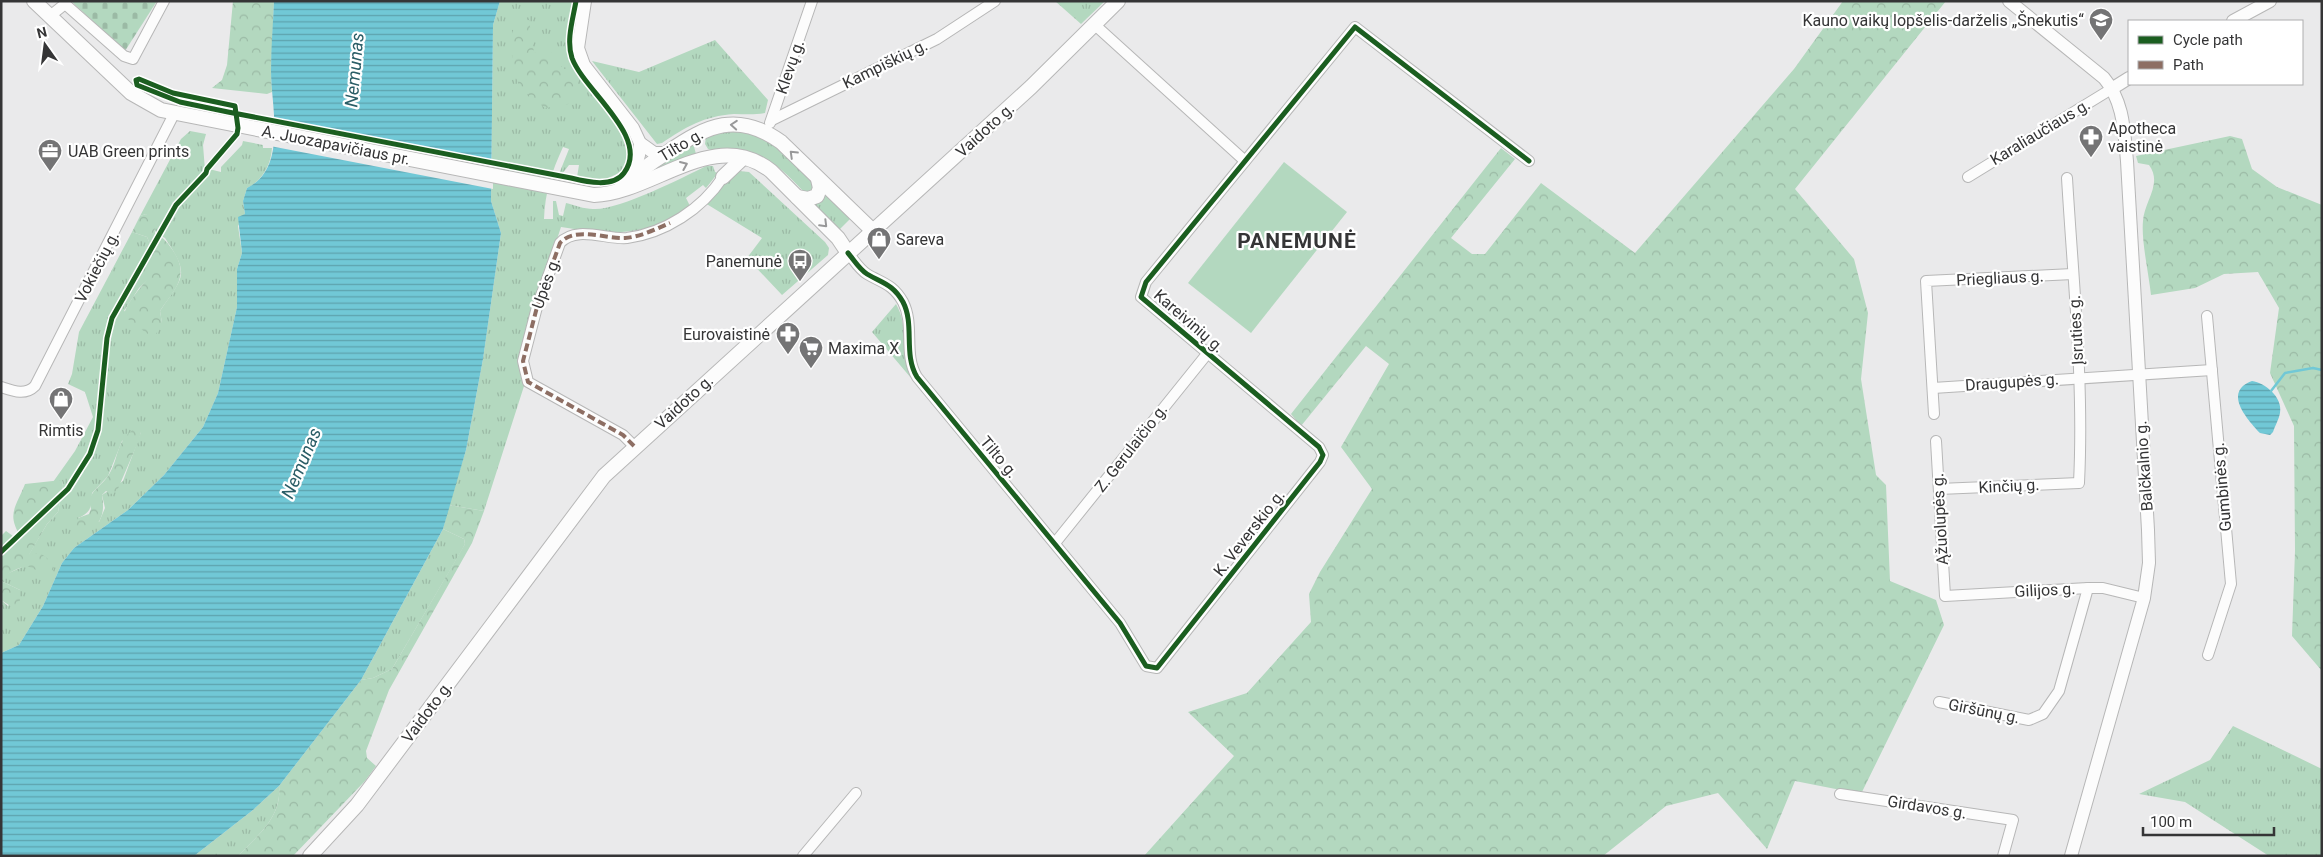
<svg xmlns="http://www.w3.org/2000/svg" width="2323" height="857" viewBox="0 0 2323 857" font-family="Roboto,sans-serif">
	<defs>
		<pattern id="grass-tufts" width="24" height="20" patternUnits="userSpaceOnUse" patternTransform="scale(1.25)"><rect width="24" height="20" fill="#b3d8bf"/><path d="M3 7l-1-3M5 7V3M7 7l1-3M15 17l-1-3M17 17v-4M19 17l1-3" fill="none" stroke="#9bbaa5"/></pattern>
		<pattern id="forest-crowns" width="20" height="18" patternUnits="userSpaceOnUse" patternTransform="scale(1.25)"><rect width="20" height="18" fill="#b3d8bf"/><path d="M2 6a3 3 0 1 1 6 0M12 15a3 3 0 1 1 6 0" fill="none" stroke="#9bbaa5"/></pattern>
		<pattern id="cemetery-stones" width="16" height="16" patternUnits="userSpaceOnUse" patternTransform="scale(1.25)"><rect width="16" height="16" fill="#b3d8bf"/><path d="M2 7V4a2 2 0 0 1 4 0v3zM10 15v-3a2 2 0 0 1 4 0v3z" fill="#9bbaa5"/></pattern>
		<pattern id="water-rules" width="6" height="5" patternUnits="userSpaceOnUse" patternTransform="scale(1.25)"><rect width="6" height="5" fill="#71c8d6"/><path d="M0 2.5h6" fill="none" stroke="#5ea3ae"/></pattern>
	</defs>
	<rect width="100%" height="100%" fill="#eaeaeb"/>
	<g fill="url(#grass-tufts)" fill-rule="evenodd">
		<path d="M500,1H580L572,43L567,44L569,58L579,75L623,134L628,147L626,167C607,183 600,179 577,177L579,165H569L562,174H559L569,149L563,147C552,171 545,192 544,219H553V201H556L559,215L563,216L566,203C574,205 584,209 593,209C617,211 682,178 706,166H713L715,172L718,173L706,188L703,185L686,198L690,206C682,214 674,217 664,222C629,237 598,233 561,227L536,303L525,383L484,511L449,505L466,450L483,359L501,233L491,201L493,25Z"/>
		<path d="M1055,1H1105L1081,24Z"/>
		<path d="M715,40L768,100L765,113C755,115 744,114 734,114C704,116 686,127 662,143L657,144L592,61L639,72Z"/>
		<path d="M190,131L206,134L203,145L205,170L172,208L157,234L146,214L140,216L181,139Z"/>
		<path d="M733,131C770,135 787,156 812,180L814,188L811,192L803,191C780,167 770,156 735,151C726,150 716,152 708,149L705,144L706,137L714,133Z"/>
		<path d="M243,141L263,145V148H272C271,165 262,181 247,188L243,201L245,214L238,226L242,253L237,269V307L218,393L203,427L164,475L128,510L74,548L62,563L43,606L19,645L1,653V600L8,606L20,590L1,581L4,575L27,565L35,568L28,556L47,524L58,512L63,486L62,481L53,482L75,451L93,417L85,392L68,384L72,374L79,332L132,232L147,237L150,244V278L139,288L124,311L162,323L160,311C184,275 190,276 165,238L161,236L176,209L207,175L209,169L221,172V167L242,145ZM141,432L123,481L102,495L105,508L99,522L78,518C92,512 91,507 92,493L108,476L122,441Z"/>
		<path d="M693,143L696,154L640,177Z"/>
		<path d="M739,171L749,172L825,242L829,248L828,255L782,295L747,258L762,238L705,203L734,173Z"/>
		<path d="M824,192L851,218L838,231L812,204Z"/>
		<path d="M896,304C910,328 899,353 911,378L872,332Z"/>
		<path d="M443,529L464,539L465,544L463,548L392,669L373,678L361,680Z"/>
		<path d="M2233,726L2322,769V856H2269L2185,802L2139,794L2210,760Z"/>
		<path d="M279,786C282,817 258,835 238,856H194L253,810Z"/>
	</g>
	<g fill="url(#forest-crowns)">
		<path d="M233,1H274L271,72L272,92L267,94L212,88L222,80L227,65Z"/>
		<path d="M1843,1H1946L1795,189L1854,259L1868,313L1861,379L1876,475L1886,485L1890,581L1936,600L1944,625L1861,794L1795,781L1767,849L1718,793L1666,806L1603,856H1144L1234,756L1188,712L1247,693L1311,622L1309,594L1320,572L1372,489L1341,447L1389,364L1366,346L1301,426L1291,414L1501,148L1515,159L1451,238L1472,254H1485L1541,183L1635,253L1794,69Z"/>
		<path d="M529,20L534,53L551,51L557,63L578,79C574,108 572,104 545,108C520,89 514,85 512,53C512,41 511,33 516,22Z"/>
		<path d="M2230,136L2242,139L2252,169L2277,187L2322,205V671L2292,636L2295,551L2294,426L2270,373L2279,308L2258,272L2224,274L2195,288L2151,295C2149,275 2141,240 2143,221C2144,201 2163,184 2149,165L2138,163L2136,156Z"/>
		<path d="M146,214L154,220L155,233C164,238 168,243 174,252C190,277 174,290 160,311L162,323L156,334L149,335L124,316C124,306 142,285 149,278L150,244L147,237L132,232L140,216Z"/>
		<path d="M135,428L141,432L139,440L117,491L111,494L106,491L102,495C104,508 104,517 94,528L90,525L74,527L78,518L89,514L91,509C86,492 100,488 108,476C120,458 114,443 135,428Z"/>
		<path d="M62,480L63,486L58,512L47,524L29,555L40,553L47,558L54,568L50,575C33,574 34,560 13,571C8,574 4,575 1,581V555L21,537C6,514 16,507 25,484Z"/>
		<path d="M449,505L484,511L472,543L389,690L366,751L367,758L376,766L365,781L293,856H238C258,835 282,817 279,786L361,680L373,678L392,669L465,544L464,539L443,529Z"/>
		<path d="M6,531L13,536L1,548V536Z"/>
		<path d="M1,581L20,590V600L15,609L1,600Z"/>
	</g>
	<path fill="url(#cemetery-stones)" d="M71,1H157L125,51Z"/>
	<path fill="#b3d8bf" d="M1284,162L1347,212L1251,333L1188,283Z"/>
	<g fill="url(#water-rules)">
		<path d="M274,1H500L493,25L491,201L501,233L483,359L466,450L443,529L361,680L279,786L253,810L194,856H1V653L19,645L43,606L62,563L74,548L128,510L164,475L203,427L218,393L237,307V269L242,253L238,217L245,214L243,201L247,188C288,168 271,107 271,71C271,48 273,24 274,1Z"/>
		<path d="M2252,381C2265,383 2283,397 2280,413C2279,419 2275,426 2273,432L2270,435L2260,433C2248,420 2222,392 2252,381Z"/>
	</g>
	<path fill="#eaeaeb" d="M272,118L493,161V189L270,146Z"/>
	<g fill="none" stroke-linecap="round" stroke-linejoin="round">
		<path stroke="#71c8d6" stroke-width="2.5" d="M2271,391L2285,373L2313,368L2322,370"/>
		<defs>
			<g id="minor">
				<path d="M50,16L65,4L124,56L133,59L164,1"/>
				<path d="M1095,25L1245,161"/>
				<path d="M772,120L937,39L995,1"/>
				<path d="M770,123L812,1"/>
				<path d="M1968,177L2113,88"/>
				<path d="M848,253C854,260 859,269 867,274C882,283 893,284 903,302C915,325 903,354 917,377L1120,623L1146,666L1157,668L1320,462L1323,455L1319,447L1141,297L1146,282L1355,27L1529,161"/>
				<path d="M2207,316L2231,584L2208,655"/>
				<path d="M1,387C13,391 25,396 35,386L174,114"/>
				<path d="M1933,388L2212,370"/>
				<path d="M1934,414L1926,281L2073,274"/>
				<path d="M1936,441L1945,596L2088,588H2103L2144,598"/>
				<path d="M634,446L623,435L528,382L523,361L537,307L560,243C576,225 607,240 627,238C665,233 702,209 723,177"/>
				<path d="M1939,489L2079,483C2084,382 2073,279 2067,178"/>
				<path d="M1055,543L1207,354"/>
				<path d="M1939,702L2029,720L2043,714L2059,691L2088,588"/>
				<path d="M1840,794L2013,820L2003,856"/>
				<path d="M803,856L856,793"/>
			</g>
			<g id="tertiary">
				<path d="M585,1L578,48L584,65L633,128L640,143L654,153H665"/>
				<path d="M2009,1L2104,78C2124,102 2124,131 2127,161L2148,530L2149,563L2144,598L2071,856"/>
				<path d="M2233,21L2270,1"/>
				<path d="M2113,88L2129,78"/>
				<path d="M633,176L639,155L640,143"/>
			</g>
			<g id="secondary">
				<path d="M34,1L131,93L161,110L594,195C653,193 714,126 771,171L838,238L848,253"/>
				<path d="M723,177L743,158"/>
				<path d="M619,190C634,175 650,163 668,152C707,125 738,111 781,142L873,231"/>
				<path d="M797,197L808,199L817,196L820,188L818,179"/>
				<path d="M310,856L357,805L604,476L1031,87L1118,1"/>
			</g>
		</defs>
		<use href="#minor" stroke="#b7b7b7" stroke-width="12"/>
		<use href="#tertiary" stroke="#b7b7b7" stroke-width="14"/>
		<use href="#secondary" stroke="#b7b7b7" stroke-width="16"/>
		<use href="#minor" stroke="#fcfcfc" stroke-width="10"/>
		<use href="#tertiary" stroke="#fcfcfc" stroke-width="12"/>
		<use href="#secondary" stroke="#fcfcfc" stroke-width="14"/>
		<path stroke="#8d6e63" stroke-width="4" stroke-dasharray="8 4" stroke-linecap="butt" d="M634,446L623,435L528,382L523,361L537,307L560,243C575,226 605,239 625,238C640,237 656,229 670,223"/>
		<defs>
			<g id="cycleway">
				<path d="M848,253C854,260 859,269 867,274C882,283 893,284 903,302C915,325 903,354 917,377L1120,623L1146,666L1157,668L1320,462L1323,455L1319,447L1141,297L1146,282L1355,27L1529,161"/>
				<path d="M1,552L68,489L90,454L98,430L107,338L112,318L176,205L206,173L207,169L237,134L238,128L235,106L173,93L139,79L136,80L137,85L180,102L228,112L571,178C587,182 613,188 624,173C651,137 584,91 572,58C566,40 573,19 576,1"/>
			</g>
		</defs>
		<use href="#cycleway" stroke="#fff" stroke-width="8"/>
		<use href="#cycleway" stroke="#1b5e20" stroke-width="5"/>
	</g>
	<defs><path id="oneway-chevron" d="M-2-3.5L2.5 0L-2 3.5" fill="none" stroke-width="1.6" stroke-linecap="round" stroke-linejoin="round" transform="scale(1.25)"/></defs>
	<g stroke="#989899">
		<use href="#oneway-chevron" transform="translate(734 125) rotate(-176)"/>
		<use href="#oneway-chevron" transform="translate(793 154) rotate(-136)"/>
		<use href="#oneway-chevron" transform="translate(684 165) rotate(-23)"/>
		<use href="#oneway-chevron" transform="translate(824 224) rotate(45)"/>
	</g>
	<defs>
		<symbol id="school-pin" viewBox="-11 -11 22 30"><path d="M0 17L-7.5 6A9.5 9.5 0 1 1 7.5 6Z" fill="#747475" stroke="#fff"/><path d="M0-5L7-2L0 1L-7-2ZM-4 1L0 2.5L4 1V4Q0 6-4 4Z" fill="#fff"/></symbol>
		<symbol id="pharmacy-pin" viewBox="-11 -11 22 30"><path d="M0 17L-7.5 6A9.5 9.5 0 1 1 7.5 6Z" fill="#747475" stroke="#fff"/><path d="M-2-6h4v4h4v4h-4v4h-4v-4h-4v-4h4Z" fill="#fff"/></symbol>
		<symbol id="office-pin" viewBox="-11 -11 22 30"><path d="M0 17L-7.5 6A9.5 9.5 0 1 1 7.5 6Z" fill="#747475" stroke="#fff"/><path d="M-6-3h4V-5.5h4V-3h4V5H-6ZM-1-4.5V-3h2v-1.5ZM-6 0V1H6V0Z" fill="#fff"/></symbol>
		<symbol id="shop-pin" viewBox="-11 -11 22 30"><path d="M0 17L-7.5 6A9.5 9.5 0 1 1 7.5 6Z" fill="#747475" stroke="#fff"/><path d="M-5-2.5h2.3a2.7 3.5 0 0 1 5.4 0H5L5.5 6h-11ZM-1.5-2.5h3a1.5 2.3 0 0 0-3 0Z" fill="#fff"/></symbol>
		<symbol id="bus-pin" viewBox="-11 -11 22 30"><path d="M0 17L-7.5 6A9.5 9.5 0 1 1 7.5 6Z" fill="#747475" stroke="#fff"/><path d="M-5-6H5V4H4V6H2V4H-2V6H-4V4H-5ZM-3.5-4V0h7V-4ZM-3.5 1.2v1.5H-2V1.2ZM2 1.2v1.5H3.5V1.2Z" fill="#fff"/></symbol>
		<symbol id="supermarket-pin" viewBox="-11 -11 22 30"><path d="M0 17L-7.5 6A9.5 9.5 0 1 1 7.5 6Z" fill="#747475" stroke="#fff"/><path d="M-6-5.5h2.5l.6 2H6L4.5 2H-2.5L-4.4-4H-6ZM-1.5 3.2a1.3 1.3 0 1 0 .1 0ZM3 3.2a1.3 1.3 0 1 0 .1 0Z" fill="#fff"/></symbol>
	</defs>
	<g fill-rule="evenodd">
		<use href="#school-pin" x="2087" y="6" width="28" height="38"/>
		<use href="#pharmacy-pin" x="2077" y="123" width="28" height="38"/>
		<use href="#office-pin" x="36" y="137" width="28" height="38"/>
		<use href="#shop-pin" x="865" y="225" width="28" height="38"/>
		<use href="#bus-pin" x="786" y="247" width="28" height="38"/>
		<use href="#pharmacy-pin" x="774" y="320" width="28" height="38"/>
		<use href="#supermarket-pin" x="797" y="334" width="28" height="38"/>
		<use href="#shop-pin" x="47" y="385" width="28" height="38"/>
	</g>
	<g text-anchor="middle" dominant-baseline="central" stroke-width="4.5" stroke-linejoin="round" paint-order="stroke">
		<g font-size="16" fill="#353536" stroke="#fff" text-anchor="start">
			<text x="2084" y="20" text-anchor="end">Kauno vaikų lopšelis-darželis „Šnekutis“</text>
			<text x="2108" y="128">Apotheca<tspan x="2108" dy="18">vaistinė</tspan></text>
			<text x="68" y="151">UAB Green prints</text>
			<text x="896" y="239">Sareva</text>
			<text x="782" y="261" text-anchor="end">Panemunė</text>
			<text x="770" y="334" text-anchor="end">Eurovaistinė</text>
			<text x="828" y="348">Maxima X</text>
			<text x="61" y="430" text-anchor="middle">Rimtis</text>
		</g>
		<g font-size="16" fill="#353536" stroke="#fff">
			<text transform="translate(885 64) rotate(-26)">Kampiškių g.</text>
			<text transform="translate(790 67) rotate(-71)">Klevų g.</text>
			<text transform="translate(985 130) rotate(-42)">Vaidoto g.</text>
			<text transform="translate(2040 132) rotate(-31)">Karaliaučiaus g.</text>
			<text transform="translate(336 145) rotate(11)">A. Juozapavičiaus pr.</text>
			<text transform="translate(681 145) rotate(-31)">Tilto g.</text>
			<text transform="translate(97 267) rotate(-63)">Vokiečių g.</text>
			<text transform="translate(2000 278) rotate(-3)">Priegliaus g.</text>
			<text transform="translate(546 283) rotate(-70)">Upės g.</text>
			<text transform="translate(1189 321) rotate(41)">Kareivinių g.</text>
			<text transform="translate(2076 330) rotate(-93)">Įsruties g.</text>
			<text transform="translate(2012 382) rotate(-4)">Draugupės g.</text>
			<text transform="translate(684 402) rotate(-42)">Vaidoto g.</text>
			<text transform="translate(1131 448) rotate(-52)">Z. Gerulaičio g.</text>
			<text transform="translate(999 457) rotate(50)">Tilto g.</text>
			<text transform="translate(2144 466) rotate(-94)">Balčkalnio g.</text>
			<text transform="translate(2009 486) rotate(-3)">Kinčių g.</text>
			<text transform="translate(2222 487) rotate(-95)">Gumbinės g.</text>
			<text transform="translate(1940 519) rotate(-93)">Ąžuolupės g.</text>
			<text transform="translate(1249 533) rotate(-52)">K. Veverskio g.</text>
			<text transform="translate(2045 590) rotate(-3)">Gilijos g.</text>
			<text transform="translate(1984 711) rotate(11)">Giršūnų g.</text>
			<text transform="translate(427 712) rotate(-53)">Vaidoto g.</text>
			<text transform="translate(1927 807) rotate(9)">Girdavos g.</text>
		</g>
		<g font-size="18" font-style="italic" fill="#2a5d66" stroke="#fff">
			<text transform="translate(354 70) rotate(-85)">Nemunas</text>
			<text transform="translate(301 463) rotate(-67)">Nemunas</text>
		</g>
		<g font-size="21" font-weight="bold" letter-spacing="1" fill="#353536" stroke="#fff">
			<text x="1297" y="241">PANEMUNĖ</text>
		</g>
	</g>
	<rect width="2323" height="857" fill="none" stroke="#353536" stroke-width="5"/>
	<rect x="2128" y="20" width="175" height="65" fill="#ffffff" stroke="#aeaeaf"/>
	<rect x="2138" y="36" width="25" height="8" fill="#1b5e20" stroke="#aeaeaf"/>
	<text x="2173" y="45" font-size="15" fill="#353536">Cycle path</text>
	<rect x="2138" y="61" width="25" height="8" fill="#8d6e63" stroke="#aeaeaf"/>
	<text x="2173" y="70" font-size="15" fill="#353536">Path</text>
	<g transform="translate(45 45) rotate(346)" stroke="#ffffff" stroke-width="4" paint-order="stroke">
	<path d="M0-4L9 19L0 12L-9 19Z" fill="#353536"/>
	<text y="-8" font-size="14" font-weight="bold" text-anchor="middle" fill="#353536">N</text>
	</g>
	<path d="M2143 827v8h131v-8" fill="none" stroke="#353536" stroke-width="2.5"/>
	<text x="2150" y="827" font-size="15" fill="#353536" stroke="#ffffff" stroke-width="4" paint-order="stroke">100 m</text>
</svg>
